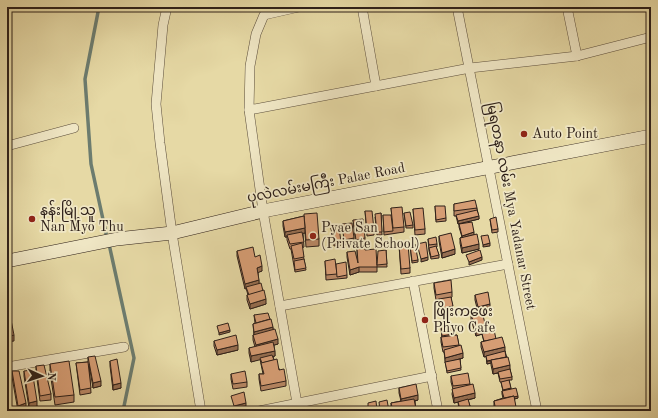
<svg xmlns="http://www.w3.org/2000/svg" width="658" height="418" viewBox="0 0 658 418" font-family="'Old Standard TT','Noto Sans Myanmar',serif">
	<rect width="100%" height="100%" fill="#e6d9a5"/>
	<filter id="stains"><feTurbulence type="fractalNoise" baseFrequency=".005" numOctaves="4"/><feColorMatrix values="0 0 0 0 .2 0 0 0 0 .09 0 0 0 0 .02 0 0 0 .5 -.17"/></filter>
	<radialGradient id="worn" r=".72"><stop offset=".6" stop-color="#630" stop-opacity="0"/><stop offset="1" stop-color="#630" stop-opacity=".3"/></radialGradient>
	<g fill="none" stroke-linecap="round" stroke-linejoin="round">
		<g stroke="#6c7c6f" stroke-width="3.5">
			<path d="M99,7L85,79L91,164L107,238"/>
			<path d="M109,244L134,358L123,411"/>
		</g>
		<defs>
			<g id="street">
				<path d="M167,7L163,25L156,104L160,143L172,233L201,411"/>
				<path d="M362,7L376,86"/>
				<path d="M457,7L537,411"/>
				<path d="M567,7L577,56"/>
				<path d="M249,110L470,68L577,56L651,37"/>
				<path d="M7,146L74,128"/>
				<path d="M413,281L438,411"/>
				<path d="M280,306L508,264"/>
				<path d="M7,367L124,347"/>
				<path d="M297,403L263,211L249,110L250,66L256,34L264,15L299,7"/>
				<path d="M259,411L432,376"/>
			</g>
			<path id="secondary" d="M7,261L117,239L172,233L263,211L651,136"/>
		</defs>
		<use href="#street" stroke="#5c4e3c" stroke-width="10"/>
		<use href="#secondary" stroke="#2e2019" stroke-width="14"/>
		<use href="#street" stroke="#efe6c4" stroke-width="9"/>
		<use href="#secondary" stroke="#efe6c4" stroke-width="13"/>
	</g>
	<g fill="#b88764" stroke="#2e2019">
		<path d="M454,204L477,208L479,219L458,224L456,216H454Z"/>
		<path d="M435,206L446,218V221L436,222Z"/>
		<path d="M391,208L404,227V232L384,235L383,215L393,227Z"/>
		<path d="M413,209L425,229V234L415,235Z"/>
		<path d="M365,211L374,230V235L367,236Z"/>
		<path d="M381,213L382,235H377L375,217Z"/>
		<path d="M404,213L413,225V228H406Z"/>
		<path d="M304,216L319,239V246L306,247L305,233H303L304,247L302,248L306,270L295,272L291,249H290L287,240V237H285L283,226V221Z"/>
		<path d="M490,219L498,229V232L492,233Z"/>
		<path d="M353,220L365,238V243L356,245Z"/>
		<path d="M459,224L474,235L479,249L462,253L460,243V238L462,237L459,227Z"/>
		<path d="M331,228L341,243V245L334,246Z"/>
		<path d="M439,236L455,254L442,258L439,241Z"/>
		<path d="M428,239L437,244V247H436L439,255V258L431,259L429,251Z"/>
		<path d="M399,245L410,268V273L401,274Z"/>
		<path d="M410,245L418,260V262L412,263Z"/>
		<path d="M357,248L365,250L377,263L386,250L387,267H377V272H359L350,275L347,257V252L357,260Z"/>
		<path d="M237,251L255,257L262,271L258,272L259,284L266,304L250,309L247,300V295H248L246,288L245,289L237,256Z"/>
		<path d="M325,261L336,264L347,275V278L326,280Z"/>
		<path d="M434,283L452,292V297L451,298L453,309L441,311L439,299L436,300L434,288Z"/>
		<path d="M475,295L490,309L480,312L486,332L496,339L505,351L512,377V380H509L511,389L518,398L514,399L516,411H495L494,406V401L503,398L502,394V391H503L501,382H500L498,373L493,374L491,365V363L487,364L486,356L484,357L481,347V342H484L482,334L476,336L471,319V314L478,312L475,300Z"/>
		<path d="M254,315L270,319L278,344L274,345L275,356H273L274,360L286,381V386L261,391L259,379V374H263L260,359L251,362L249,353V348L255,347L253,340V335H254L253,324L255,323Z"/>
		<path d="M452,324L453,335H457L459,346L463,358L460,359L461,370L447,373L444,352H443L441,342V337H442L441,328Z"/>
		<path d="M214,341L238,350L217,355L214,346Z"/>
		<path d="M88,357L101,386L93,388L89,364L91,393L80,395L76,363L88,362Z"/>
		<path d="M110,361L121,388L113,390L110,366Z"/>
		<path d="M50,364L74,395V402L55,405L50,372Z"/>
		<path d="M36,366L51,394V400L40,401L36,372Z"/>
		<path d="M12,371L26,409L19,411H18L12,377Z"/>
		<path d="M24,371L37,406L29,408L24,376Z"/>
		<path d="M231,374L247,382V387L233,389L231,379Z"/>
		<path d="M451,376L470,384L475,398L468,400L470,406L459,410L458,402L454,403L452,394L453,389L451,382Z"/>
		<path d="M399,388L418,400L415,401L416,411H392L391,408V403L401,401L399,393Z"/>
	</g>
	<g fill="#966e51" stroke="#2e2019">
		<path d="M479,216V219L458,224V221Z"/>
		<path d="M305,228V233L288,236L287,235V237H285V232Z"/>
		<path d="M474,232V235L462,238V236Z"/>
		<path d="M354,238V243L344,245V240Z"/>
		<path d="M490,243V246L483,247V245Z"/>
		<path d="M479,244V249L462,253V248Z"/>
		<path d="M455,249V254L442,258V253Z"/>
		<path d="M428,257V260L421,262V259Z"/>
		<path d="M482,257V260L469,265V262Z"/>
		<path d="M262,266V271L257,273V268Z"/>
		<path d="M359,267V272L350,275V270Z"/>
		<path d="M259,280V285L245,289V284Z"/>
		<path d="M266,299V304L250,309V304Z"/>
		<path d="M490,304V309L478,312V307Z"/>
		<path d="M273,327V333L254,337V332Z"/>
		<path d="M486,328V333L476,336V331Z"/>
		<path d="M230,330V332L219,335V333Z"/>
		<path d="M14,335V341L7,342V337Z"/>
		<path d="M278,339V344L256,350V345Z"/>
		<path d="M238,345V350L217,355V350Z"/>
		<path d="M505,347V352L484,357V352Z"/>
		<path d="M275,351V356L251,362V356Z"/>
		<path d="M463,353V358L445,363V358Z"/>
		<path d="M487,361H491V363L487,364Z"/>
		<path d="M510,365V370L493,374V369Z"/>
		<path d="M101,381V386L93,388V383Z"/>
		<path d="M121,383V388L113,390V385Z"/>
		<path d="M511,388V390L503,392V390Z"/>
		<path d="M475,393V398L454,403V398Z"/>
		<path d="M418,395V400L401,404V399Z"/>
		<path d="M518,396V398L504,402V399Z"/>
		<path d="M37,401V406L29,408V403Z"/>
		<path d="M26,403V409L18,411V406Z"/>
		<path d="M246,403V406L234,408V406Z"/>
		<path d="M470,406V409L460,411V409Z"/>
		<path d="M516,407V411H497Z"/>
	</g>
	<g fill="#d69d74" stroke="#2e2019">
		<path d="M475,200L477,208L454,211V204Z"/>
		<path d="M435,206H445L446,218L436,220Z"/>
		<path d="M402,207L404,227L393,228L391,208Z"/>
		<path d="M423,208L425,229L415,230L413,209Z"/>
		<path d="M477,210L479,216L458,221L456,215Z"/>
		<path d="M365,211H372L374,230L367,231Z"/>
		<path d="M410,212L413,225L406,226L404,213Z"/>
		<path d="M317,213L319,239L306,240L304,214Z"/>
		<path d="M381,213L382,232H377L375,214Z"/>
		<path d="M383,215H391L393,231L384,232Z"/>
		<path d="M304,216L305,228L285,232L283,221Z"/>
		<path d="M496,217L498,229L492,230L490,219Z"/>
		<path d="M363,219L365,238L356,240L353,220Z"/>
		<path d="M472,222L474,232L462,236L459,224Z"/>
		<path d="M352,223L354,238L344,240L342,224Z"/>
		<path d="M339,226L341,243L334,244L331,228Z"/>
		<path d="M302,232L304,242L290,244L287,235Z"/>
		<path d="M451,233L455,249L442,253L439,236Z"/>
		<path d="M477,234L479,244L462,248L460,238Z"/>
		<path d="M488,235L490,243L483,245L481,236Z"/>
		<path d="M436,237L437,244L429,245L428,239Z"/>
		<path d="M426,242L428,257L421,259L417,244Z"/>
		<path d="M302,243L304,257L294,259L291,246Z"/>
		<path d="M408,244L410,268L401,269L399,245Z"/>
		<path d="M415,244L418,260L412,261L410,245Z"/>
		<path d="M436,246L439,255L431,257L429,248Z"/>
		<path d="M253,247L255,257L260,255L262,266L257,268L259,280L245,284L237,251Z"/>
		<path d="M365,247V250L376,249L377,267H359L350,270L347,252L355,251L358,263L357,248Z"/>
		<path d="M386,250L387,264L377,265L378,251Z"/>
		<path d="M480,250L482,257L469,262L466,255Z"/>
		<path d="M304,259L306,268L295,270L294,261Z"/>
		<path d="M335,259L337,274L326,275L325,261Z"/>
		<path d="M346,262L347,275L337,277L336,264Z"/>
		<path d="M451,280L452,292L436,295L434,283Z"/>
		<path d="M261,283L263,291L249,295L246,287Z"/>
		<path d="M264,290L266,299L250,304L247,295Z"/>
		<path d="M488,292L490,304L478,307L475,295Z"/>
		<path d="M451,297L453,306L441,309L439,299Z"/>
		<path d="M482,311L486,328L476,331L471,314Z"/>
		<path d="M268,313L270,319L256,323L254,315Z"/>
		<path d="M271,319L273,327L254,332L253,324Z"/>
		<path d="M11,320L14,335L7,337V322Z"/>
		<path d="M228,323L230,330L219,333L217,326Z"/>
		<path d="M452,324L453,334L442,336L441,325Z"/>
		<path d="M275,329L278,339L256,345L253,335Z"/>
		<path d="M494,330L496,339L484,341L482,334Z"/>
		<path d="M236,335L238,345L217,350L214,341Z"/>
		<path d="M457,335L459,345L443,347L441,337Z"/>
		<path d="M502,337L505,347L484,352L481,342Z"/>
		<path d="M273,342L275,351L251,356L249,348Z"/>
		<path d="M461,345L463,353L445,358L444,350Z"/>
		<path d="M505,351L506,357L487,361L486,356Z"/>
		<path d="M272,355L274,360L262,363L260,358Z"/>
		<path d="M95,356L101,381L93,383L88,357Z"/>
		<path d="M508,357L510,365L493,369L491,360Z"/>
		<path d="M117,359L121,383L113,385L110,361Z"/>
		<path d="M277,359L279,370L284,369L286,381L261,386L259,374H264L261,363Z"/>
		<path d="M460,359L461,368L447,371L445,362Z"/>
		<path d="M69,361L74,395L55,397L50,364Z"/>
		<path d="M88,362L91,388L80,390L76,363Z"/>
		<path d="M44,365L51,394L40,396L36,366Z"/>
		<path d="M510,369L512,377L500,379L498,372Z"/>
		<path d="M32,370L37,401L29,403L24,371Z"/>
		<path d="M12,371H19L26,403L18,406Z"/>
		<path d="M245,371L247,382L233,384L231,374Z"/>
		<path d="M468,373L470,384L453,386L451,376Z"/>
		<path d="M509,380L511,388L503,390L501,382Z"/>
		<path d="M416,384L418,395L401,399L399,388Z"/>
		<path d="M473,384L475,393L454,398L452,389Z"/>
		<path d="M516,388L518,396L514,397V396L504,398L502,391Z"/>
		<path d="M244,392L246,403L234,406L231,396Z"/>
		<path d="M514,396L516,407L496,411L494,401Z"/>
		<path d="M414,399L416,409L405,411H393L391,403Z"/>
		<path d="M468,399L470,406L460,409L458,402Z"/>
		<path d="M387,400L389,411H380L379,402Z"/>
		<path d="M376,401L377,411H368V403Z"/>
		<path d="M348,407V411H332Z"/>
		<path d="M471,407L472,411H456Z"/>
		<path d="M366,408V411H358V410Z"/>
	</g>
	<g fill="#8f2418" stroke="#efe6c4" stroke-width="1.5">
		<circle cx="524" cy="134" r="4"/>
		<circle cx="32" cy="219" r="4"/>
		<circle cx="313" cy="236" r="4"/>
		<circle cx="425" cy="320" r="4"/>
	</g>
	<g text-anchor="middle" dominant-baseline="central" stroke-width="3.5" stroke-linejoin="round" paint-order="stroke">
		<g font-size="14" fill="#2e2019" stroke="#efe6c4" text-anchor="start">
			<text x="532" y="134">Auto Point</text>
			<text x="40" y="211">နန်းမြို့သူ<tspan x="40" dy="16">Nan Myo Thu</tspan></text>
			<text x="321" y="228">Pyae San<tspan x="321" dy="16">(Private School)</tspan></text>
			<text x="433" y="312">ဖြိုးကဖေး<tspan x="433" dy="16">Phyo Cafe</tspan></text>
		</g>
		<g font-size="14" fill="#2e2019" stroke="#efe6c4">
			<text transform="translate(326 183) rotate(-11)">ပုလဲလမ်းမကြီး Palae Road</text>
			<text transform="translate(511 206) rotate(79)">မြရတနာ လမ်း Mya Yadanar Street</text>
		</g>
	</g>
	<rect width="658" height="418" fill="none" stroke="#e6d9a5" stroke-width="24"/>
	<rect x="8" y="8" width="642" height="402" fill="none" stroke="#2e2019" stroke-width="2"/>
	<rect x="12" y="12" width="634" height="394" fill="none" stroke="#2e2019"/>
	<g transform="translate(42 376) rotate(93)" stroke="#efe6c4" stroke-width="3" paint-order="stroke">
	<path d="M0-3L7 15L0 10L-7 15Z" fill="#2e2019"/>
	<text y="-6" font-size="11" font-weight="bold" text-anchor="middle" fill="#2e2019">N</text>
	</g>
	<rect width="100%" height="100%" filter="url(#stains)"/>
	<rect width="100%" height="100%" fill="url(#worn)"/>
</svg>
